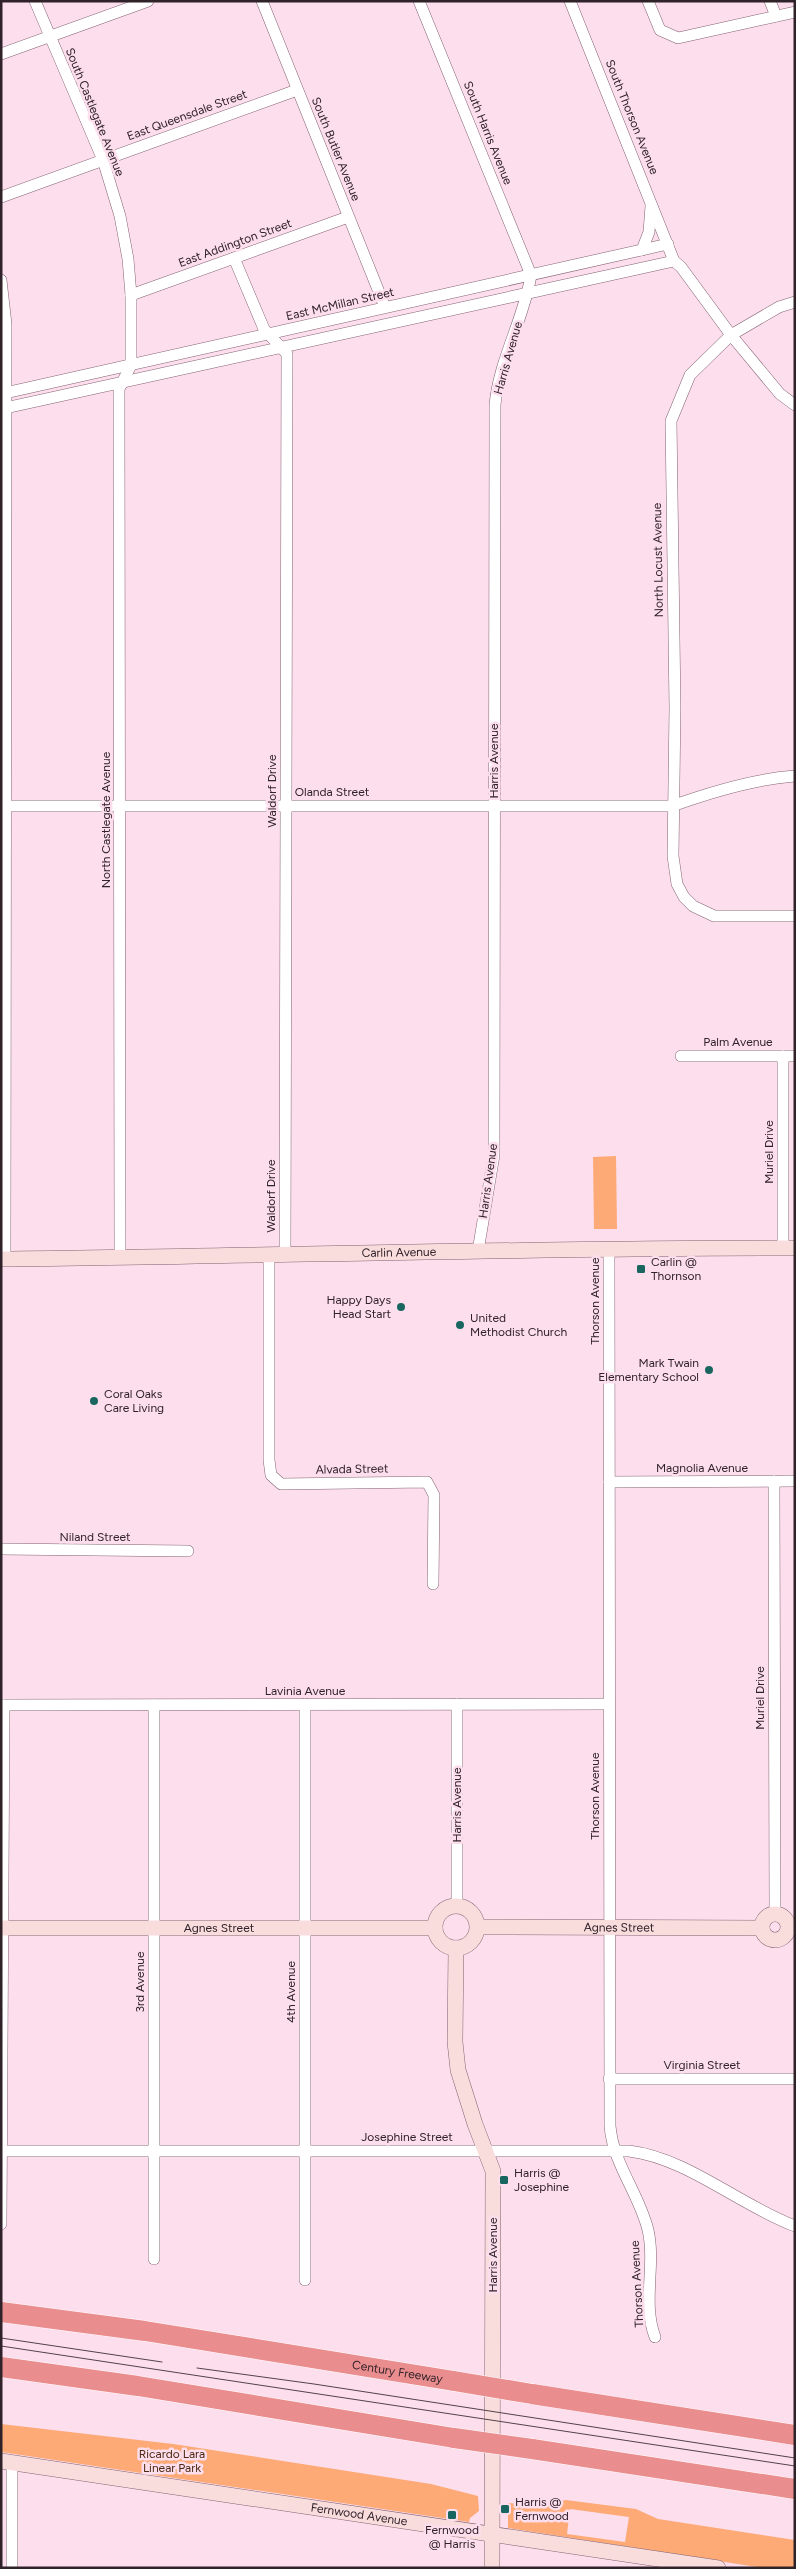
<svg xmlns="http://www.w3.org/2000/svg" width="796" height="2569" viewBox="0 0 796 2569" font-family="Figtree,sans-serif">
	<rect width="100%" height="100%" fill="#fddeed"/>
	<g fill="#fdaa77" fill-rule="evenodd">
		<path d="M616,1156L617,1229H594L593,1157Z"/>
		<path d="M1,2424L173,2444L431,2484L478,2496L479,2511L470,2518L469,2522L1,2452Z"/>
		<path d="M566,2500L636,2509L658,2519L795,2540V2568H763L508,2528V2503L535,2505ZM570,2509L629,2517L625,2542L567,2534Z"/>
	</g>
	<g fill="none" stroke-linecap="round" stroke-linejoin="round">
		<defs>
			<g id="street">
				<path d="M35,1L103,160L120,216L128,259L131,295V365L119,389L120,1258"/>
				<path d="M262,1L385,307"/>
				<path d="M419,1L531,275C524,319 499,360 495,405L494,1155L478,1251"/>
				<path d="M570,1L674,261L681,267L731,335L779,307L795,302"/>
				<path d="M648,1L660,30L678,38L795,12"/>
				<path d="M770,1L776,16"/>
				<path d="M1,54L148,1"/>
				<path d="M1,197L297,90"/>
				<path d="M642,250L649,232L651,206"/>
				<path d="M234,258L264,329L287,354L285,1256"/>
				<path d="M1,280L6,324L5,1259"/>
				<path d="M131,295L348,217"/>
				<path d="M1,394L668,244"/>
				<path d="M795,405L780,394L731,335L690,375L671,421L675,708L673,856L677,884L684,897L693,906L714,916H795"/>
				<path d="M1,409L674,261"/>
				<path d="M1,806H672C711,792 753,779 795,776"/>
				<path d="M681,1056H795"/>
				<path d="M783,1056V1248"/>
				<path d="M609,1248L610,2126C613,2164 639,2193 648,2230C656,2265 642,2303 655,2337"/>
				<path d="M269,1256V1460L271,1475L281,1484L427,1482L434,1495L433,1584"/>
				<path d="M774,1481L775,1914"/>
				<path d="M609,1482L795,1481"/>
				<path d="M1,1549L188,1551"/>
				<path d="M305,1704V2280"/>
				<path d="M457,1704V1905"/>
				<path d="M1,1705L609,1704"/>
				<path d="M609,2079H795"/>
				<path d="M1,2151H629C687,2158 739,2205 795,2226"/>
				<path d="M1,2224L4,1705"/>
				<path d="M154,2259V1705"/>
				<path d="M12,2568V2463"/>
			</g>
			<g id="secondary">
				<path id="s1" d="M1,1259C266,1256 530,1248 795,1248"/>
				<circle cx="456" cy="1927" r="21"/>
				<circle cx="775" cy="1927" r="13"/>
				<path id="s2" d="M478,1927L762,1928"/>
				<path id="s3" d="M1,1928H435"/>
				<path d="M456,1948L455,2042L458,2070L475,2124L493,2171L492,2568"/>
				<path id="s4" d="M1,2461L718,2568"/>
			</g>
			<g id="highway">
				<path id="s5" d="M1,2312L145,2331L454,2381"/>
				<path d="M1,2367L138,2386L454,2438"/>
				<path d="M532,2394L795,2435"/>
				<path d="M532,2449L795,2489"/>
			</g>
		</defs>
		<use href="#street" stroke="#836272" stroke-width="12"/>
		<use href="#secondary" stroke="#836272" stroke-width="16"/>
		<use href="#highway" stroke="#fff" stroke-width="21"/>
		<use href="#street" stroke="#fff" stroke-width="11"/>
		<use href="#secondary" stroke="#f9dddd" stroke-width="15"/>
		<use href="#highway" stroke="#ea8d8e" stroke-width="20"/>
		<g stroke="#54434b" stroke-width="1">
			<path d="M1,2338L162,2362"/>
			<path d="M1,2346L795,2466"/>
			<path d="M197,2368L314,2384L795,2458"/>
		</g>
		<defs>
			<g id="highway-bridge">
				<path d="M454,2381L532,2394"/>
				<path d="M454,2438L532,2449"/>
			</g>
		</defs>
		<use href="#highway-bridge" stroke="#fff" stroke-width="21" stroke-linecap="butt"/>
		<use href="#highway-bridge" stroke="#ea8d8e" stroke-width="20"/>
	</g>
	<g fill="#19655f" stroke="#fddeed" stroke-width="2">
		<rect x="636" y="1264" width="10" height="10" rx="2.5"/>
		<circle cx="401" cy="1307" r="5"/>
		<circle cx="460" cy="1325" r="5"/>
		<circle cx="709" cy="1370" r="5"/>
		<circle cx="94" cy="1401" r="5"/>
		<rect x="499" y="2175" width="10" height="10" rx="2.5"/>
		<rect x="500" y="2504" width="10" height="10" rx="2.5"/>
		<rect x="447" y="2510" width="10" height="10" rx="2.5"/>
	</g>
	<g text-anchor="middle" dominant-baseline="central" stroke-width="5" stroke-linejoin="round" paint-order="stroke">
		<g font-size="12" fill="#302229" stroke="#fddeed">
			<text transform="translate(95 112) rotate(68)">South Castlegate Avenue</text>
			<text transform="translate(187 115) rotate(-20)">East Queensdale Street</text>
			<text transform="translate(632 117) rotate(68)">South Thorson Avenue</text>
			<text transform="translate(488 133) rotate(68)">South Harris Avenue</text>
			<text transform="translate(336 149) rotate(68)">South Butler Avenue</text>
			<text transform="translate(235 243) rotate(-20)">East Addington Street</text>
			<text transform="translate(340 304) rotate(-13)">East McMillan Street</text>
			<text transform="translate(508 358) rotate(-74)">Harris Avenue</text>
			<text transform="translate(658 560) rotate(-91)">North Locust Avenue</text>
			<text transform="translate(494 761) rotate(-90)">Harris Avenue</text>
			<text transform="translate(272 791) rotate(-90)">Waldorf Drive</text>
			<text x="332" y="792">Olanda Street</text>
			<text transform="translate(106 820) rotate(-90)">North Castlegate Avenue</text>
			<text x="738" y="1042">Palm Avenue</text>
			<text transform="translate(769 1152) rotate(-90)">Muriel Drive</text>
			<text transform="translate(488 1181) rotate(-82)">Harris Avenue</text>
			<text transform="translate(271 1196) rotate(-90)">Waldorf Drive</text>
			<text stroke="none"><textPath href="#s1" startOffset="398">Carlin Avenue</textPath></text>
			<text transform="translate(595 1301) rotate(-90)">Thorson Avenue</text>
			<text x="702" y="1468">Magnolia Avenue</text>
			<text transform="translate(352 1469) rotate(-1)">Alvada Street</text>
			<text x="95" y="1537">Niland Street</text>
			<text x="305" y="1691">Lavinia Avenue</text>
			<text transform="translate(760 1698) rotate(-90)">Muriel Drive</text>
			<text transform="translate(595 1796) rotate(-90)">Thorson Avenue</text>
			<text transform="translate(457 1805) rotate(-90)">Harris Avenue</text>
			<text stroke="none"><textPath href="#s3" startOffset="218">Agnes Street</textPath></text>
			<text stroke="none"><textPath href="#s2" startOffset="141">Agnes Street</textPath></text>
			<text transform="translate(140 1982) rotate(-90)">3rd Avenue</text>
			<text transform="translate(291 1992) rotate(-90)">4th Avenue</text>
			<text x="702" y="2065">Virginia Street</text>
			<text x="407" y="2137">Josephine Street</text>
			<text transform="translate(493 2255) rotate(-90)">Harris Avenue</text>
			<text transform="translate(637 2284) rotate(-93)">Thorson Avenue</text>
			<text stroke="none"><textPath href="#s5" startOffset="401">Century Freeway</textPath></text>
			<text stroke="none"><textPath href="#s4" startOffset="362">Fernwood Avenue</textPath></text>
		</g>
		<g font-size="12" fill="#302229" stroke="#fddeed" text-anchor="start">
			<text x="651" y="1262">Carlin @<tspan x="651" dy="14">Thornson</tspan></text>
			<text x="391" y="1300" text-anchor="end">Happy Days<tspan x="391" dy="14">Head Start</tspan></text>
			<text x="470" y="1318">United<tspan x="470" dy="14">Methodist Church</tspan></text>
			<text x="699" y="1363" text-anchor="end">Mark Twain<tspan x="699" dy="14">Elementary School</tspan></text>
			<text x="104" y="1394">Coral Oaks<tspan x="104" dy="14">Care Living</tspan></text>
			<text x="514" y="2173">Harris @<tspan x="514" dy="14">Josephine</tspan></text>
			<text x="515" y="2502">Harris @<tspan x="515" dy="14">Fernwood</tspan></text>
			<text x="452" y="2530" text-anchor="middle">Fernwood<tspan x="452" dy="14">@ Harris</tspan></text>
		</g>
		<g font-size="12" fill="#4c2911" stroke="#fddeed">
			<text x="172" y="2454">Ricardo Lara<tspan x="172" dy="14">Linear Park</tspan></text>
		</g>
	</g>
	<rect width="796" height="2569" fill="none" stroke="#302229" stroke-width="5"/>
</svg>
